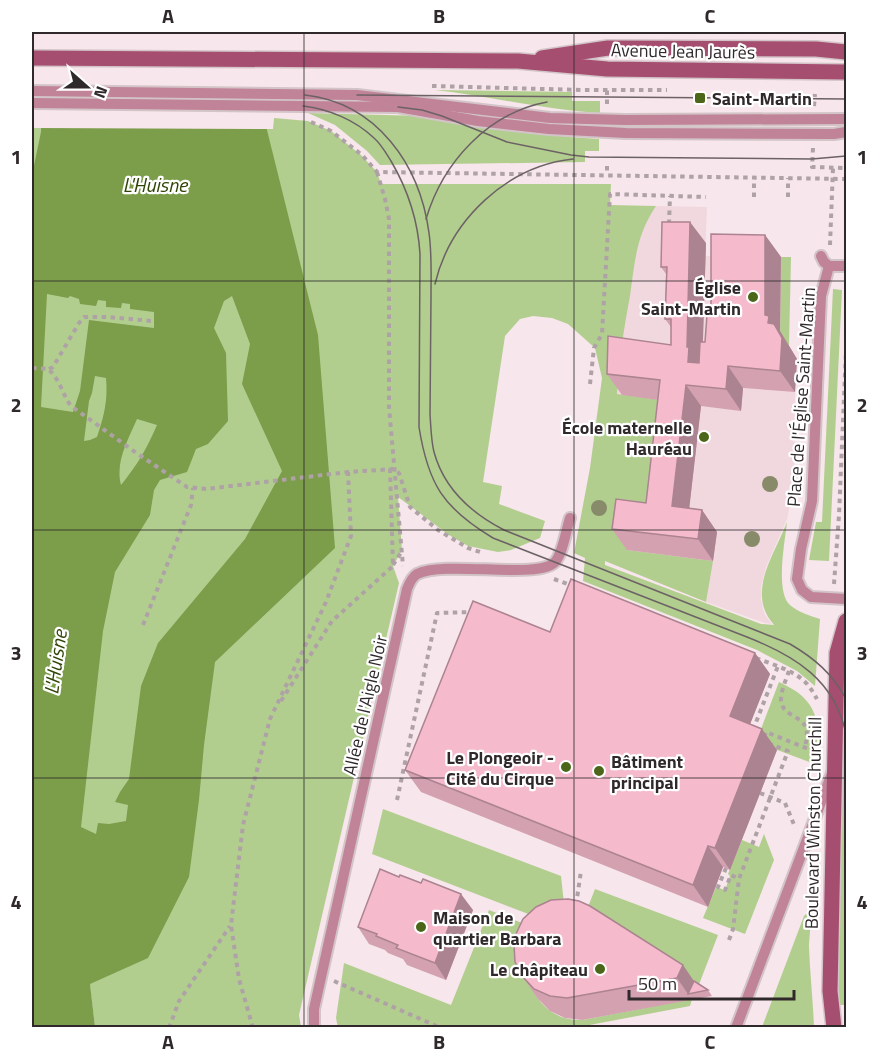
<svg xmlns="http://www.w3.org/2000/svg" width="878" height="1059" viewBox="0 0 878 1059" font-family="'Titillium Web',sans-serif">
	<rect width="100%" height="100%" fill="#f7e6eb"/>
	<path fill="#f1d8df" d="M656,206L707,207L705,256H726L795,392L794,480L791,500L787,519L766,567L761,587V599L763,609L765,615L772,624L765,623L706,602L605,561L619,357L635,256L639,239L648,217Z"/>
	<g fill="#b2ce8f">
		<path d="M435,90L572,92V101H600V113C544,110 490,96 435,90Z"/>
		<path d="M308,113L423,116L450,118L532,132L569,137L599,139V151H585V162L380,165L367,151L335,125Z"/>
		<path d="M274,118L308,121L331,131L361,155L377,172L381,184H611L610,205L656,206C636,236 635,261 630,296C624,328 619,360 617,394L675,402L661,525L627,550L713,561L706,602L605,561V565L761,624L774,625C772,622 768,618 766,613C752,584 777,549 787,522C785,541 775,592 790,605C798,612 810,616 820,619L815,686L797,671L757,650L583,581L585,558L574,553L590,468L602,378L595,348L568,324L552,318L533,316L520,319L505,336L483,482L502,486L499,504L545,521L540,538L511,550L498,552L468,546L449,535L398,497L402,550L393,566L399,583L299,1015L301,1027H95L32,504V128L273,129Z"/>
		<path d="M781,257H791L789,346L783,345L780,337Z"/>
		<path d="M833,289L842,290L829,561L809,560L816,522H822Z"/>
		<path d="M843,660H846V1005H837Z"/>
		<path d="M779,682C787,686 796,690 803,697C822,715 820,741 812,763L756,742Z"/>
		<path d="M383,809L561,876L566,922L535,994C545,1011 562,1021 582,1020L692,999L690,1006L579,1027L338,1028L336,1018L344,963L451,1005L489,910L527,925L531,915L372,854Z"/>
		<path d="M764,834L774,860L745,934L703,918L716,887L725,890L730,876L728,874L742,840L759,847Z"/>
		<path d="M595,889L718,935L698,987L583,920Z"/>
		<path d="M806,914H809C812,922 809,938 809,947C810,974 813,1001 814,1027H762L804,916Z"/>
	</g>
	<path fill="#7c9d4a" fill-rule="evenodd" d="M43,32L246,102L264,118L318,335L335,548L215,662L204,745L199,800L189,877L148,958L90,984L95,1027L32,1028V175L41,132ZM47,294L68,298L70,296L79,299L80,304L96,306L98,300L106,301V307L121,308L122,303L130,304V309L154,312V328L89,320L80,391L73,412L41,407ZM232,296L250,344L242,384L282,471L245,539L158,643L141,686L129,779L120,792L115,802L128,805L126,821L109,824L98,823L96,834L81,827L103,631L115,572L150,515L154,490L160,480L187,472L196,449L208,444L228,421L226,353L214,328L224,301ZM95,376L106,378C108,401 104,416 97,437L90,440L84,441L89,401L92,393ZM137,419L157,425C146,450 138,464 121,485C115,462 128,440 137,419Z"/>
	<path fill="#f7e6eb" d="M40,32H253L249,100L266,116L270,129L38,128Z"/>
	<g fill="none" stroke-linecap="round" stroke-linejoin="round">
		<defs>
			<g id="lane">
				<path d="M32,91L357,95L550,118L625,120L846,119"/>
				<path d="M32,103L398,107L478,121L549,129L626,133L834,134L846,132"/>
				<path d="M821,256L824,262L829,266"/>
				<path d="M846,266H829L821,296L812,501L801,549L797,579L802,590L811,597L846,599"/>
				<path d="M314,1028V1009L407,589C409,584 412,577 417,574C446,560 538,580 555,562C563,553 566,530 570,518"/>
				<path d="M736,1028L832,773"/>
			</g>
			<g id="secondary">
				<path d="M32,58L518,61L607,69L846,72"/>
				<path d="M542,58L608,48L816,49L846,52"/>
				<path d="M834,1028L830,991L837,653L846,621"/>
			</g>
		</defs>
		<use href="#lane" stroke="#d3c4c8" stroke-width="14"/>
		<use href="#secondary" stroke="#d3c4c8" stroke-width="18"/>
		<g stroke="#afa2a6" stroke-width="4" stroke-dasharray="4.5 4.5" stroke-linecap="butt">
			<path d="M432,86L582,90H667"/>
			<path d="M607,104V90"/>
			<path d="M814,106L815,94"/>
			<path d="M311,122L331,131L362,155L377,172L846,179"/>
			<path d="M813,148L812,167L846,168"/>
			<path d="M607,166V175"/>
			<path d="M377,172L385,199L389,219V407L403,566"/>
			<path d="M754,197V177"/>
			<path d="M788,197V178"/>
			<path d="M669,224L670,196"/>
			<path d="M830,245L833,168"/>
			<path d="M32,368L48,369C60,379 62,394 71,406L135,452L187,487L206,489L348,472L394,469L399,473L410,507L438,530L468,548L480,552"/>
			<path d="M49,369L53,367L79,323L84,317H108L152,321"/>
			<path d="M590,384L594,348L602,334L610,194L706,197"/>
			<path d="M393,565L402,551"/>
			<path d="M554,579L573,586"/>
			<path d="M834,584L839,515L846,351"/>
			<path d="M143,625L191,505L193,488"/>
			<path d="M756,658C771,664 790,669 803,680C809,685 813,692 817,699"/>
			<path d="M789,671C786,680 781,690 781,700C782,716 801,715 806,728C808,734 806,741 805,748"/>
			<path d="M281,701L332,621L393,566L390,468"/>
			<path d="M753,730L778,666"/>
			<path d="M764,737L766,732L816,752"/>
			<path d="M760,793L785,803L795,827"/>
			<path d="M397,800L437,613L473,612"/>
			<path d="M726,868L718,887L725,890L731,875L739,879"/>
			<path d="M576,905L581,871"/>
			<path d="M729,940L733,929L739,879L788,751L770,744"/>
			<path d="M334,981L441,1028"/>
			<path d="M169,1028L179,1001L230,926"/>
			<path d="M253,1028L239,979L231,925L243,825L270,719L326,602L351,536L348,472"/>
		</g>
		<use href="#lane" stroke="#c08397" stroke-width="10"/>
		<use href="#secondary" stroke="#a64e6f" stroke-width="15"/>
		<g stroke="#6c6265" stroke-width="1.5">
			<path d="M305,95C377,103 420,165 429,233C432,254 431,275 431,296C431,336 430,375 430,415C431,427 431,440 434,452C444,489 471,513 504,530L790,644C814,658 833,674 846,699"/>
			<path d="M357,95L846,99"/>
			<path d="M303,106C329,109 355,120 374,138C381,144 386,153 391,161C408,190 418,220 420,254L419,427C428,484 443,508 493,538L747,637C795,656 835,680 846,734"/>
			<path d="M398,107L422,110L442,116L507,142L571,155L589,157L812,159L846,156"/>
			<path d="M426,219C443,162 488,113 547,102"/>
			<path d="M435,284C450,220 507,166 573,159"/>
			<path d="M846,899L845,958L846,996"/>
		</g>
	</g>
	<g fill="#878b6a">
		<circle cx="770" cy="484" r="8"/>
		<circle cx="599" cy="508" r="8"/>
		<circle cx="752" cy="539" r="8"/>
	</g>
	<g fill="#d3a1b0">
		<path d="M765,235L781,257L780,331L797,359L795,392L743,388L741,411L701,406L689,508L702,510L717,532L713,561L627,550L612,529L646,503L658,400L622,395L607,374L671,345V327L665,319L666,274L661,267L706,243L703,342H705L711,316Z"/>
		<path d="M550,632L755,653L770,674L750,724L777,750L730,870L723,867L708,907L421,792L405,770Z"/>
		<path d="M399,877L421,883L473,910L446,980L407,965L403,959L388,953L385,950L369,944L358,927Z"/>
		<path d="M514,945L694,981L708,990L712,996L582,1020L565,1018L550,1011L538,999L523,977Z"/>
	</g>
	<g fill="#ac8390">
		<path d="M690,222L706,243L702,366L688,362L687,347Z"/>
		<path d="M765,235L781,257L780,331L797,359L795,392L780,371L765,315Z"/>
		<path d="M728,366L743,388L741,411L726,389Z"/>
		<path d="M686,385L701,406L687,528L672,506Z"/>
		<path d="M702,510L717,532L713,561L698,539Z"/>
		<path d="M755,653L770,674L745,737L730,716Z"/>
		<path d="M762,729L777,750L730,870L715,848Z"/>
		<path d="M708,846L723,867L708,907L693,885Z"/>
		<path d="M461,894L473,910L446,980L435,963Z"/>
		<path d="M683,965L698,987L688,994L677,978Z"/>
	</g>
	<g fill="#f5bbcd" stroke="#ac8390" stroke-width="1.5">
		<path d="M662,222H690L687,347H689L688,362L699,363L700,342H705L707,315L711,316V234L765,235V315L769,316L768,323L774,324L782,338L780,371L728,366L726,389L686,385L672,506L702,510L698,539L612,529L616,499L646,503L660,380L607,374L608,336L671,345V319H665L667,267H661Z"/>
		<path d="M571,579L755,653L730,716L762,729L715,848L708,846L693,885L405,770L473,601L550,632Z"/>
		<path d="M380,869L399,877L400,875L421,883L423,879L461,894L435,963L396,948L398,945L376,936L377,934L358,927Z"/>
		<path d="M568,899L579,901L590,906L683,965L677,978L567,998L550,996L534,989L523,977L515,962L514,945L516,934L523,919L536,907L551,900Z"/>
		<path d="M694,981L708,990L688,994Z"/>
	</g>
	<path fill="none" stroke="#30292b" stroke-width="1.5" stroke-opacity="0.55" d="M304,32V1028M574,32V1028M32,281H846M32,530H846M32,778H846"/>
	<g fill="#4b6619" stroke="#fff" stroke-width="2">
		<rect x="694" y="92" width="12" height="12" rx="3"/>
		<circle cx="753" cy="297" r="6"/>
		<circle cx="704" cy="437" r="6"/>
		<circle cx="566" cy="767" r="6"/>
		<circle cx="599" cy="771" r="6"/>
		<circle cx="421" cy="927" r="6"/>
		<circle cx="600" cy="969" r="6"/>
	</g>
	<g text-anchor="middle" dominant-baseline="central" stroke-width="4.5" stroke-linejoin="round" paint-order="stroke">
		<g font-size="18" fill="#30292b" stroke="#fff">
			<text transform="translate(683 51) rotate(1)">Avenue Jean Jaurès</text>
			<text transform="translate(801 397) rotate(-86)">Place de l'Église Saint-Martin</text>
			<text transform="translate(365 705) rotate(-77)">Allée de l'Aigle Noir</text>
			<text transform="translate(813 823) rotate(-89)">Boulevard Winston Churchill</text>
		</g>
		<g font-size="18" font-weight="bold" fill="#30292b" stroke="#fff" text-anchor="end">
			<text x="712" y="98" text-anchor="start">Saint-Martin</text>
			<text x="741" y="287">Église<tspan x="741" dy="21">Saint-Martin</tspan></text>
			<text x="692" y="427">École maternelle<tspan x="692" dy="21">Hauréau</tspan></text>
			<text x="554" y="757">Le Plongeoir -<tspan x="554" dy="21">Cité du Cirque</tspan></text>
			<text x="611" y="761" text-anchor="start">Bâtiment<tspan x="611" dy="21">principal</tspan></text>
			<text x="433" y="917" text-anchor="start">Maison de<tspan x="433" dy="21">quartier Barbara</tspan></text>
			<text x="588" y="969">Le châpiteau</text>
		</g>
		<g font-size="20" font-style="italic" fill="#304506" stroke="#fff">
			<text x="155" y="184">L'Huisne</text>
			<text transform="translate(55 662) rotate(-82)">L'Huisne</text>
		</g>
	</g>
	<rect width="878" height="1059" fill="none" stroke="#ffffff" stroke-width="66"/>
	<g transform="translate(87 87) rotate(111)" stroke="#ffffff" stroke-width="4.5" paint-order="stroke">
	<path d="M0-4.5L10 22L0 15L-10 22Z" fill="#30292b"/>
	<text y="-9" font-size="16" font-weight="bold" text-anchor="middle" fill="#30292b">N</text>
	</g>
	<path d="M629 990v9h165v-9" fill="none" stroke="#30292b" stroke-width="3"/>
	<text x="638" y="990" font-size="18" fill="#30292b" stroke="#ffffff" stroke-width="4.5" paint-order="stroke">50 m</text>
	<rect x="33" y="33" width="812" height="993" fill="none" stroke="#30292b" stroke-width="2"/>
	<g font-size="20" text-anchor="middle" font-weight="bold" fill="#30292b">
		<text x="168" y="23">A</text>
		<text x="439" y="23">B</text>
		<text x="710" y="23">C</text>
		<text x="16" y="164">1</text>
		<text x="862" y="164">1</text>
		<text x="16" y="412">2</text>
		<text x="862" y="412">2</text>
		<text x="16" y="660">3</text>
		<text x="862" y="660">3</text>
		<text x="16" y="909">4</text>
		<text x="862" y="909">4</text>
		<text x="168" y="1049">A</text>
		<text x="439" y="1049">B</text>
		<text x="710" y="1049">C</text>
	</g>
</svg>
